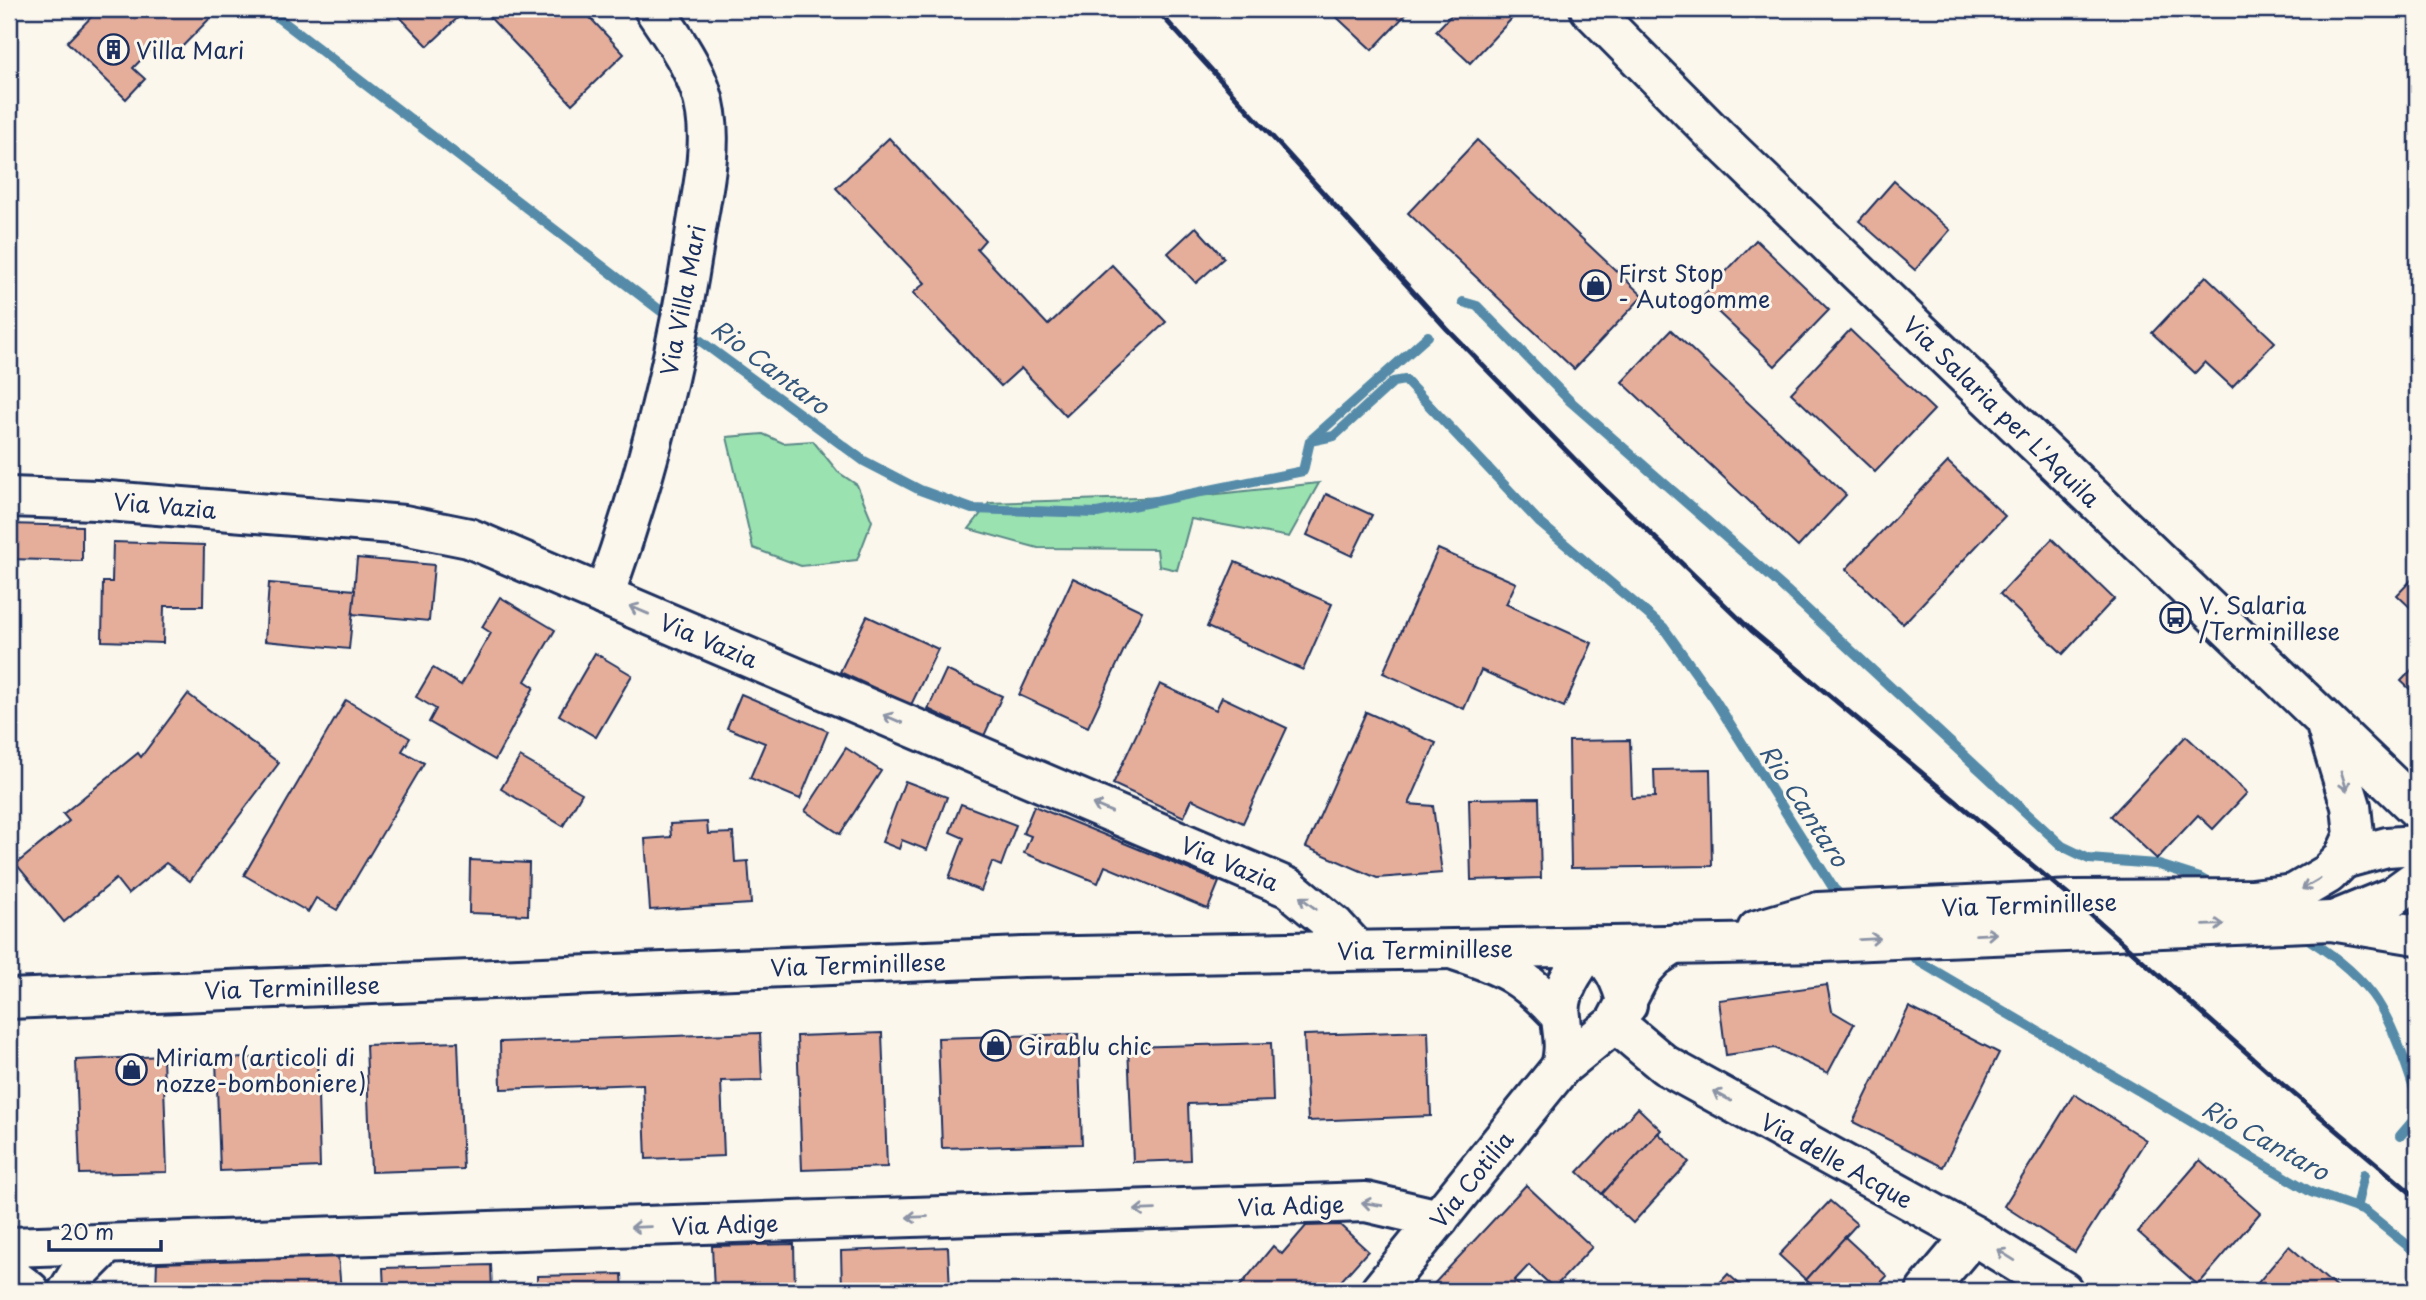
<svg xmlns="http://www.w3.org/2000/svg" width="2426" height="1300" viewBox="0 0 2426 1300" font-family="'Playpen Sans',sans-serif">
	<rect width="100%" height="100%" fill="#fbf7ec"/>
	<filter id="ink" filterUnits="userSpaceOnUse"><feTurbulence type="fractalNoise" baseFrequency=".0143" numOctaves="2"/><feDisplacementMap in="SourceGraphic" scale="14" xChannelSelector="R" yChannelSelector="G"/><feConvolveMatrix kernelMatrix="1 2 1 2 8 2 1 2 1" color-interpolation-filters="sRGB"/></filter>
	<g filter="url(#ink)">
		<g fill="#9ae2b0" stroke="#5a8887" stroke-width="2">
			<path d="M763,434L783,443L813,441L838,472L857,485L872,521L857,560L801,566L753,548L727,437Z"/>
			<path d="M1319,483L1289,537L1191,519L1177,570L1159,566L1157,549L1038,548L969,529L989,503L1199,496Z"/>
		</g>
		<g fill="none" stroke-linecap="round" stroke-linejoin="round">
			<g stroke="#558ba8" stroke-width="10">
				<path d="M268,10L674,321"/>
				<path d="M1463,302L1477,306L1570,401L1786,590L2062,846L2089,859L2156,864L2200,878L2214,886"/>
				<path d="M687,331L864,461L920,490L972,509L1097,513L1303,471L1310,441L1334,436L1393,382L1405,380L1540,523L1663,627L1715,700L1834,889L1848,901"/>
				<path d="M1312,439L1428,336"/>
				<path d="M2301,935C2326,949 2354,971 2372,994C2391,1019 2408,1069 2417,1099"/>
				<path d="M1906,950L1920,962L2311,1192L2365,1211L2417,1253"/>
				<path d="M2400,1136L2412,1122L2417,1107"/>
				<path d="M2356,1208L2364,1174"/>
			</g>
		</g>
		<g fill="#e5ae9b" stroke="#1b2f5e" stroke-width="2">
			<path d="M99,9H219L173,56L158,42L133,68L145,79L126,99L67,42Z"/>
			<path d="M392,9H467L428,46Z"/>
			<path d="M482,9H582L624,54L572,104Z"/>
			<path d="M1328,9H1411L1372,50Z"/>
			<path d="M1457,9H1512L1517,13L1470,63L1436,31Z"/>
			<path d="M889,138L985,240L977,249L1048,325L1112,265L1166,322L1066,416L1021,368L1001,386L913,293L925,283L836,188Z"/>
			<path d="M1477,140L1643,296L1574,369L1408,213Z"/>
			<path d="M1894,181L1950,230L1915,270L1859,221Z"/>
			<path d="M1196,227L1224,258L1196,283L1168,253Z"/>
			<path d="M1756,240L1829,310L1775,366L1702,297Z"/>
			<path d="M2206,276L2275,342L2232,387L2205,362L2195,373L2152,333Z"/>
			<path d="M1671,330L1846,495L1798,547L1622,382Z"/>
			<path d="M1850,330L1934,410L1875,472L1791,393Z"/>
			<path d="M1948,462L2005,516L1903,624L1846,569Z"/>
			<path d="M1326,494L1372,515L1352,556L1307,535Z"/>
			<path d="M9,524L82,526V561L9,559Z"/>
			<path d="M2052,539L2114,599L2063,654L2000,594Z"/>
			<path d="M113,542L204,545L203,606H164L163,643L102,641L103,582H112Z"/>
			<path d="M1438,549L1516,583L1506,604L1592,643L1564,707L1481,670L1464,709L1383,673Z"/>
			<path d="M357,558L434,565L429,621L352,614Z"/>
			<path d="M1235,562L1332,604L1303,670L1207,627Z"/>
			<path d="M2417,574V614L2397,595Z"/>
			<path d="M1073,578L1142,611L1088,727L1019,695Z"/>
			<path d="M269,583L355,590L349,649L265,641Z"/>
			<path d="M500,597L555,630L525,681L534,687L495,760L429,722L436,709L416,697L433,668L461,685L491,633L482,627Z"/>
			<path d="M867,616L938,649L911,705L840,672Z"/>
			<path d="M595,653L632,675L596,737L559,715Z"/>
			<path d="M2417,664V696L2401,681Z"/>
			<path d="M946,670L1002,696L984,736L928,709Z"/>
			<path d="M1160,684L1216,710L1222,697L1287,728L1243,823L1192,799L1184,817L1113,784Z"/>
			<path d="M188,694L279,763L190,881L166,863L128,894L116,879L64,922L16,864L69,821L63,814L138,753L141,757Z"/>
			<path d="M741,694L828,731L800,799L750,778L765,743L727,728Z"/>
			<path d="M346,700L410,738L402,751L424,763L337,910L316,898L308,912L244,875Z"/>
			<path d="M1366,712L1436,743L1409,804L1433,806L1442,873L1377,878L1306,847Z"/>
			<path d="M2186,736L2247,793L2213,829L2198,815L2157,859L2111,816Z"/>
			<path d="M1630,740L1632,798L1655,797L1654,770L1710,769L1712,866L1571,868L1569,741Z"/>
			<path d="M846,748L881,771L840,834L805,811Z"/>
			<path d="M520,757L582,793L563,826L501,789Z"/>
			<path d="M905,781L947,797L927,850L902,840L899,849L882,842Z"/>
			<path d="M1539,798L1541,878L1471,880L1469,799Z"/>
			<path d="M961,804L1016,825L1001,866L992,862L981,891L949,878L964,838L950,832Z"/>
			<path d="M1034,806L1219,882L1208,909L1105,866L1098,883L1024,853L1031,836L1023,833Z"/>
			<path d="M707,822L708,834L733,833L735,862L748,861L751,904L650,910L645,839L671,837L670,824Z"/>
			<path d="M470,860L529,863L528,915L469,913Z"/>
			<path d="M1827,985L1832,1011L1854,1024L1828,1073L1775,1048L1726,1055L1719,1000Z"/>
			<path d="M1909,1007L1999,1053L1943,1167L1853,1122Z"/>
			<path d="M1428,1031L1431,1116L1308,1121L1304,1035Z"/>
			<path d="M760,1033L762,1080L721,1081L724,1156L646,1159L643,1084L501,1089L500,1042Z"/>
			<path d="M882,1033L887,1167L802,1170L797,1036Z"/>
			<path d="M1078,1034L1082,1144L942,1148L938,1038Z"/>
			<path d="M458,1042L463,1169L371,1172L366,1045Z"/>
			<path d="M1271,1043L1273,1101L1188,1104L1190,1160L1133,1162L1128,1047Z"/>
			<path d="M163,1056L167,1172L80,1174L76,1060Z"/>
			<path d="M317,1056L320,1167L220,1171L216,1059Z"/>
			<path d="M9,1091L17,1167L9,1168Z"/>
			<path d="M2074,1094L2146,1140L2075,1252L2004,1206Z"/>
			<path d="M1638,1108L1661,1130L1602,1194L1578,1172Z"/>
			<path d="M1658,1133L1689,1162L1633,1223L1602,1194Z"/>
			<path d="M2200,1160L2260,1213L2198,1285L2138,1232Z"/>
			<path d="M1526,1185L1592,1247L1554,1288L1529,1265L1514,1281L1525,1291H1435L1431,1287Z"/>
			<path d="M1830,1201L1857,1224L1806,1280L1779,1255Z"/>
			<path d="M1340,1225L1368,1251L1332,1291H1236L1273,1246L1282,1254L1306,1226Z"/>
			<path d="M1845,1237L1887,1276L1873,1291H1818L1806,1280Z"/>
			<path d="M794,1244L795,1291H714L712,1246Z"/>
			<path d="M2289,1246L2339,1290L2338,1291H2251Z"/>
			<path d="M948,1247L950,1291H842L841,1251Z"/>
			<path d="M338,1255L341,1291H156L157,1260Z"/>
			<path d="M491,1265L492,1291H384L383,1268Z"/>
			<path d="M622,1274L623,1291H537V1276Z"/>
			<path d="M1728,1274L1747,1291H1712Z"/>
		</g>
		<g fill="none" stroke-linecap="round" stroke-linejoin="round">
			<defs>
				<g id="minor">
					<path d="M9,497L96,500L404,525L469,538L1289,888L1335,926L1357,950"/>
					<path d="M604,596C647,477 678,354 696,229C702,192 712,151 706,113C701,75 675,40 654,9"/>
					<path d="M1457,951C1506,967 1524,976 1560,1015"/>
					<path d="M1615,1023L1665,1065L1973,1235L2063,1291"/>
					<path d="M1561,1067C1566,1045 1563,1039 1561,1017C1557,991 1577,966 1592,946C1613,964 1621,979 1627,1005"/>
					<path d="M9,1247L1366,1202L1439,1219"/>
					<path d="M9,1275L30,1291"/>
					<path d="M68,1291L81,1270L106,1245"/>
					<path d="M1380,1291L1561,1067L1615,1023L1642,971L1655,957L1675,944"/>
					<path d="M1926,1291L1973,1235"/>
				</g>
				<g id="major">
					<path d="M1590,9L1717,137L2417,809"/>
					<path d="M2343,859L2387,847L2417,845"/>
					<path d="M2333,921L2392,897L2417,879"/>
					<path d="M1757,930L1818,912L2074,900L2251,899L2294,894L2328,874L2343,859L2354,835L2351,806L2325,722"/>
					<path d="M9,999L1023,957L1822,942L2331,921L2417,935"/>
				</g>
			</defs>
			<use href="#minor" stroke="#1b2f5e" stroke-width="44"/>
			<use href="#major" stroke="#1b2f5e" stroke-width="44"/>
			<use href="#minor" stroke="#fbf7ec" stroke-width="38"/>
			<use href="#major" stroke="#fbf7ec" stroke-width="38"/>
			<path stroke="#1b2f5e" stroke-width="5" d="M1156,9L1447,329L1594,479L1751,630L2074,900L2281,1083L2417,1198"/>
		</g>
		<defs><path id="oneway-shaft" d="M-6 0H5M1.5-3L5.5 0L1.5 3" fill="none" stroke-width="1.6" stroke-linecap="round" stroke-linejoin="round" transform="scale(1.75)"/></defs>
		<g stroke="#8b93a5">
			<use href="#oneway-shaft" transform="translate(639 610) rotate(-157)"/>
			<use href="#oneway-shaft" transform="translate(893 719) rotate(-157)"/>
			<use href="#oneway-shaft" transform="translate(2344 781) rotate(73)"/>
			<use href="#oneway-shaft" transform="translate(1102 808) rotate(-157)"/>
			<use href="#oneway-shaft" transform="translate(2311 884) rotate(150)"/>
			<use href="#oneway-shaft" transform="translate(1308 903) rotate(-142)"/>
			<use href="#oneway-shaft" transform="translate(2214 925) rotate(-2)"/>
			<use href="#oneway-shaft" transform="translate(1986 934) rotate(-3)"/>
			<use href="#oneway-shaft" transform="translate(1870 939) rotate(-3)"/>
			<use href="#oneway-shaft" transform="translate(1722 1096) rotate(-151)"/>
			<use href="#oneway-shaft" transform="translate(1372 1204) rotate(-171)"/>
			<use href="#oneway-shaft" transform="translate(1145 1210) rotate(178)"/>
			<use href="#oneway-shaft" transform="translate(917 1217) rotate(178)"/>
			<use href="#oneway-shaft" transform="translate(641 1227) rotate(178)"/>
			<use href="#oneway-shaft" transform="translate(2006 1255) rotate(-148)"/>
		</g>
	</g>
	<defs>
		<symbol id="building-ring" viewBox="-11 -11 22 22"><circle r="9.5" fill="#fbf7ec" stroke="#1b2f5e" stroke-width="1.5"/><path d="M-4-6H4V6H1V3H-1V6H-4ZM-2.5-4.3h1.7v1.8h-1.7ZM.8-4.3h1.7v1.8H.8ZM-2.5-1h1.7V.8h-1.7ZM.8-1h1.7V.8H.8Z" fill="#1b2f5e"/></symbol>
		<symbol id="shop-ring" viewBox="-11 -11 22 22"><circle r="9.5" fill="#fbf7ec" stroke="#1b2f5e" stroke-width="1.5"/><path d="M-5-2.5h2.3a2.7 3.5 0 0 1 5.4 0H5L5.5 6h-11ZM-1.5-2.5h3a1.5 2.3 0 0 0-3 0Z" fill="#1b2f5e"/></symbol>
		<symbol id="bus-ring" viewBox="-11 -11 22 22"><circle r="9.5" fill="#fbf7ec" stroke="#1b2f5e" stroke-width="1.5"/><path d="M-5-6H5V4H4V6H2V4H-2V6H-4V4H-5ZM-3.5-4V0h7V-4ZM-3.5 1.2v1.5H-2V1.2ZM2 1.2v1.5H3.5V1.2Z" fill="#1b2f5e"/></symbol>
	</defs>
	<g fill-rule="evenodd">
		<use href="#building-ring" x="96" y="32" width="35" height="35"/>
		<use href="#shop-ring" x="1578" y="268" width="35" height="35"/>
		<use href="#bus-ring" x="2158" y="600" width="35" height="35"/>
		<use href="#shop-ring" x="978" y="1028" width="35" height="35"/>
		<use href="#shop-ring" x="114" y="1052" width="35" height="35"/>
	</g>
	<g text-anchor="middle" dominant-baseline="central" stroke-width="6" stroke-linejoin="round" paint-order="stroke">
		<g font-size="23" fill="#1b2f5e" stroke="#fbf7ec" text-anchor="start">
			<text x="136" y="49">Villa Mari</text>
			<text x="1618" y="272">First Stop<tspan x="1618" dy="26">- Autogomme</tspan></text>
			<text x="2199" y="604">V. Salaria<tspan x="2199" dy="26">/Terminillese</tspan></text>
			<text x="1018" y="1045">Girablu chic</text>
			<text x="155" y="1056">Miriam (articoli di<tspan x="155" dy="26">nozze-bomboniere)</tspan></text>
		</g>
		<g font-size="23" fill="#1b2f5e" stroke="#fbf7ec">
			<text transform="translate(682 300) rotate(-79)">Via Villa Mari</text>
			<text transform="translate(2002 411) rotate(44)">Via Salaria per L'Aquila</text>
			<text transform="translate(165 505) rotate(5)">Via Vazia</text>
			<text transform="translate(709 640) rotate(23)">Via Vazia</text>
			<text transform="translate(1230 863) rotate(23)">Via Vazia</text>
			<text transform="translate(2029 904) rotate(-2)">Via Terminillese</text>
			<text transform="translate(1425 949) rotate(-1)">Via Terminillese</text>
			<text transform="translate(858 964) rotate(-2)">Via Terminillese</text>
			<text transform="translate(292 987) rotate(-2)">Via Terminillese</text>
			<text transform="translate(1837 1160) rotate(29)">Via delle Acque</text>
			<text transform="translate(1471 1179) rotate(-51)">Via Cotilia</text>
			<text transform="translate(1291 1205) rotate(-2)">Via Adige</text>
			<text transform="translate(725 1224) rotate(-2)">Via Adige</text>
		</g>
		<g font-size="24" font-style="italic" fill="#33567d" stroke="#fbf7ec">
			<text transform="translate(771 366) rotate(37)">Rio Cantaro</text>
			<text transform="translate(1805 805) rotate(57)">Rio Cantaro</text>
			<text transform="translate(2266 1139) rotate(29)">Rio Cantaro</text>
		</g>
	</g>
	<rect width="2426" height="1300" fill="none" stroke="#fbf7ec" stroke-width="35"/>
	<rect x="18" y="18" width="2391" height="1265" fill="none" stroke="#1b2f5e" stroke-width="2.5" filter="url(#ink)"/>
	<path d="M49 1240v10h112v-10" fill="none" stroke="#1b2f5e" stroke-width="3.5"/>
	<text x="60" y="1240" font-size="21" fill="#1b2f5e" stroke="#fbf7ec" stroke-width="5" paint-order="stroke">20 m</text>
</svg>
